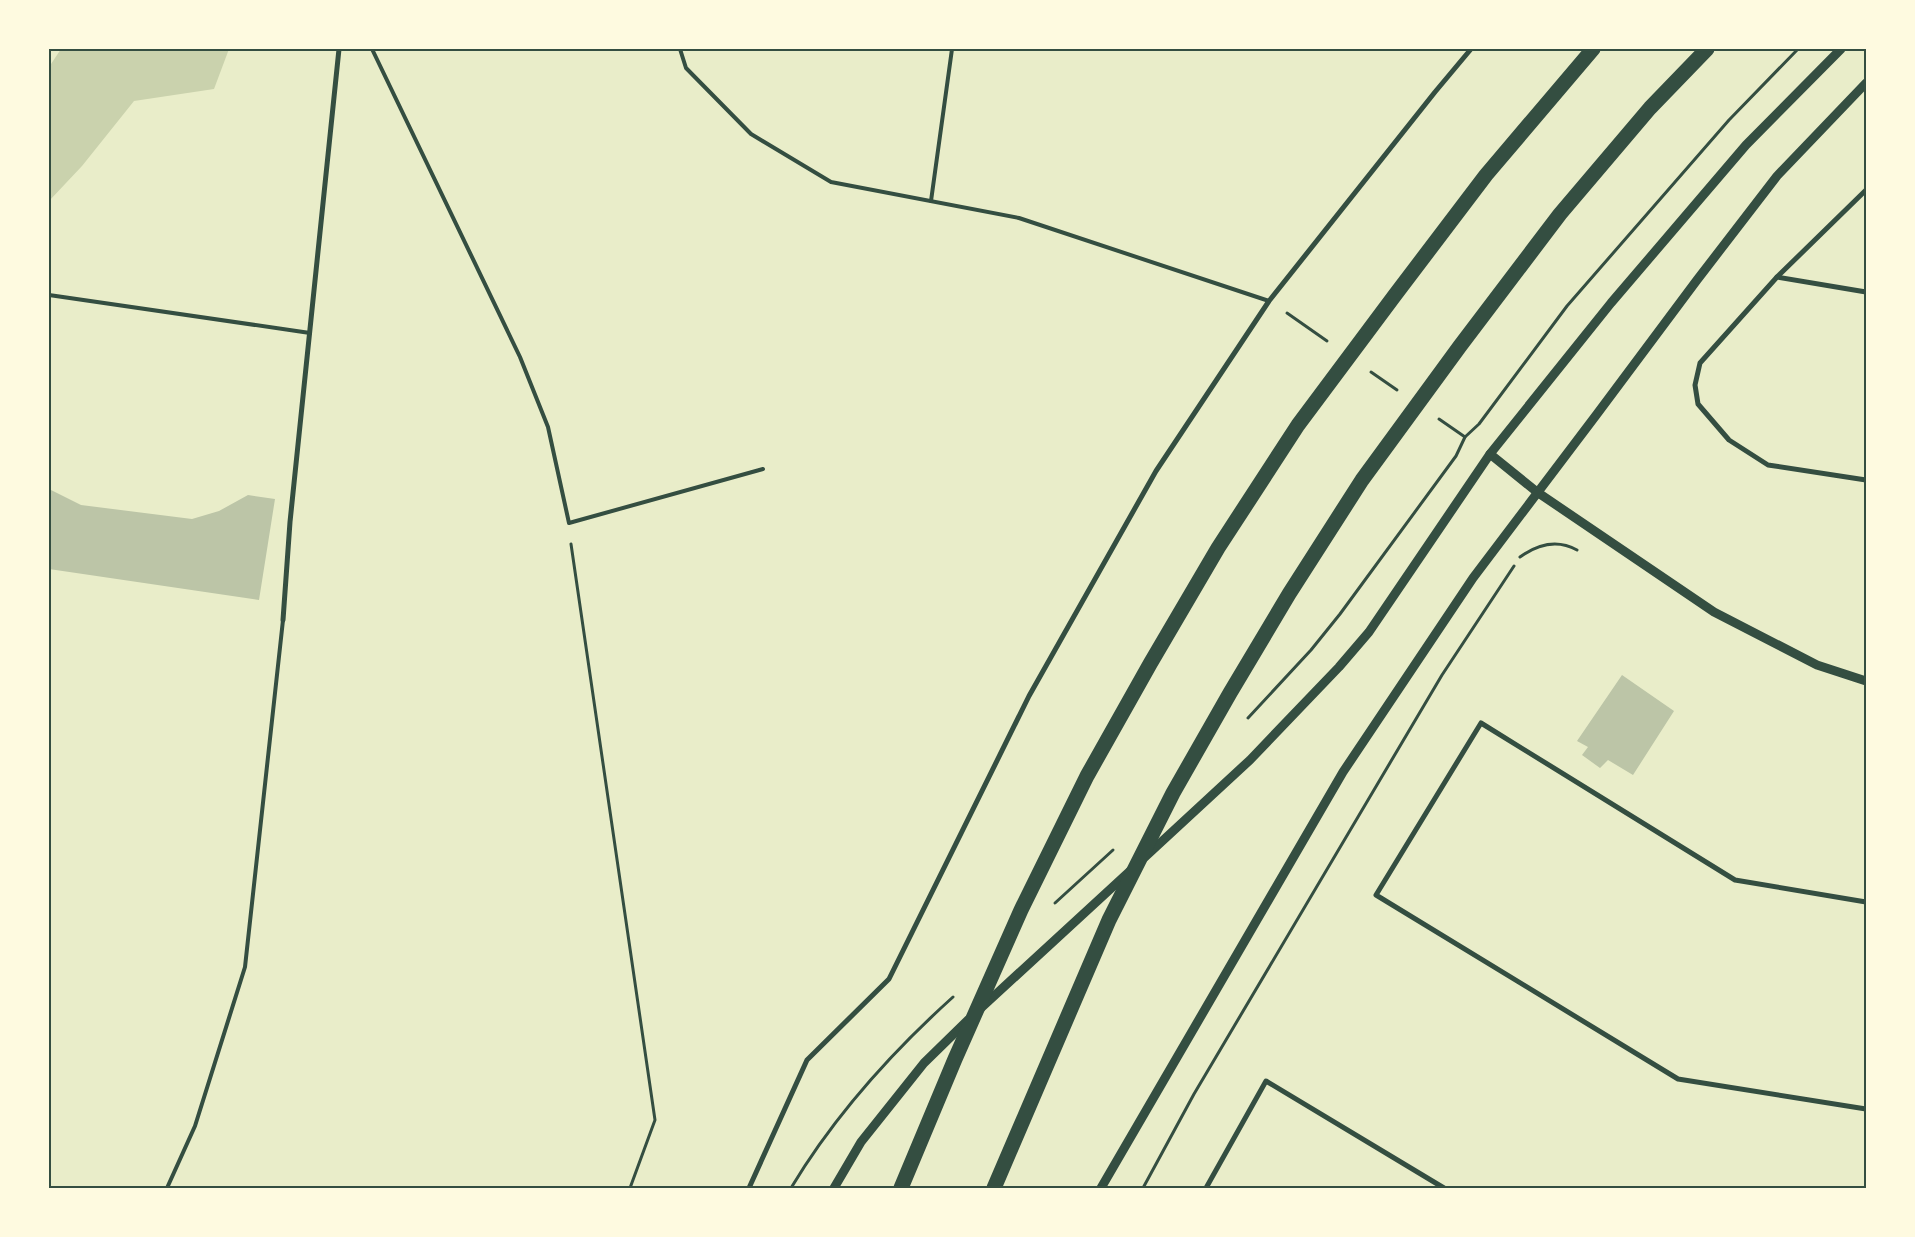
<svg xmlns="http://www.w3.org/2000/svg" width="1915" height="1237" viewBox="0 0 1915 1237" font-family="Montserrat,sans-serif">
	<rect width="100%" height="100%" fill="#e9edc9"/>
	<path fill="#cad2ad" d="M61,49H229L214,89L134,101L82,166L49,201V67Z"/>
	<g fill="#bcc5a7">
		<path d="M49,489L81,505L192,519L219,511L248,495L275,499L259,600L49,569Z"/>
		<path d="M1622,675L1674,711L1633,775L1608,760L1600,768L1582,755L1588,747L1577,741Z"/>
	</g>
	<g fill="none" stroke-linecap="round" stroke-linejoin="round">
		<g stroke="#344e41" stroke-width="3">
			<path d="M1287,313L1327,341"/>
			<path d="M1371,372L1397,390"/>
			<path d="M1439,419L1465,437"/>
			<path d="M571,544L655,1120L630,1188"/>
			<path d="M1520,557C1538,544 1557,539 1577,550"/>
			<path d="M1248,718L1311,650L1340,614L1456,456L1465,437L1479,424L1567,306L1729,120L1798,49"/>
			<path d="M1055,903L1113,850"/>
			<path d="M791,1188C833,1118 892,1052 953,997"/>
			<path d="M1143,1188L1194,1094L1442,675L1514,566"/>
		</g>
		<g stroke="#344e41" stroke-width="4">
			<path d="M372,49L520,357L548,427L569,523L763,469"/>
			<path d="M680,49L686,68L751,134L831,182L1019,218L1269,301"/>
			<path d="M931,201L952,49"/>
			<path d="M49,295L310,333"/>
			<path d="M167,1188L195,1126L245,967L283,620"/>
		</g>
		<g stroke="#344e41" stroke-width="5">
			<path d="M1866,190L1777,277L1700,363L1695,385L1698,404L1729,440L1768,465L1866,480"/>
			<path d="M1777,277L1866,292"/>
			<path d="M283,620L290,522L339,49"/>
			<path d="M1866,902L1735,880L1481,723L1376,895L1678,1079L1866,1109"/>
			<path d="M749,1188L807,1060L889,979L1029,696L1156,471L1269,301L1435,92L1471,49"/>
			<path d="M1206,1188L1266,1081L1444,1188"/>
		</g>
		<g stroke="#344e41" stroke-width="9">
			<path d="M1490,454L1537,492L1714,612L1817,665L1866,681"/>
			<path d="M1145,857L1250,760L1339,667L1369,632L1490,454L1611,303L1746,145L1841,49"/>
			<path d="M981,1008L1130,871"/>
			<path d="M834,1188L861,1142L924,1063L968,1020"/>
			<path d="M1101,1188L1343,772L1473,578L1597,414L1697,280L1777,176L1866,83"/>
		</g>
		<g stroke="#344e41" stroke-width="15">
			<path d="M901,1188L955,1059L1021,910L1087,776L1150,664L1218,548L1298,425L1395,295L1486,175L1593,49"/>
			<path d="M994,1188L1109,920L1173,793L1230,693L1289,594L1362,480L1460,346L1560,214L1650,108L1707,49"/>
		</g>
	</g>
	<rect width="1915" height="1237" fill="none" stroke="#fefae0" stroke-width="100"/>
	<rect x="50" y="50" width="1815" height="1137" fill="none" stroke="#344e41" stroke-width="2"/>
</svg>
